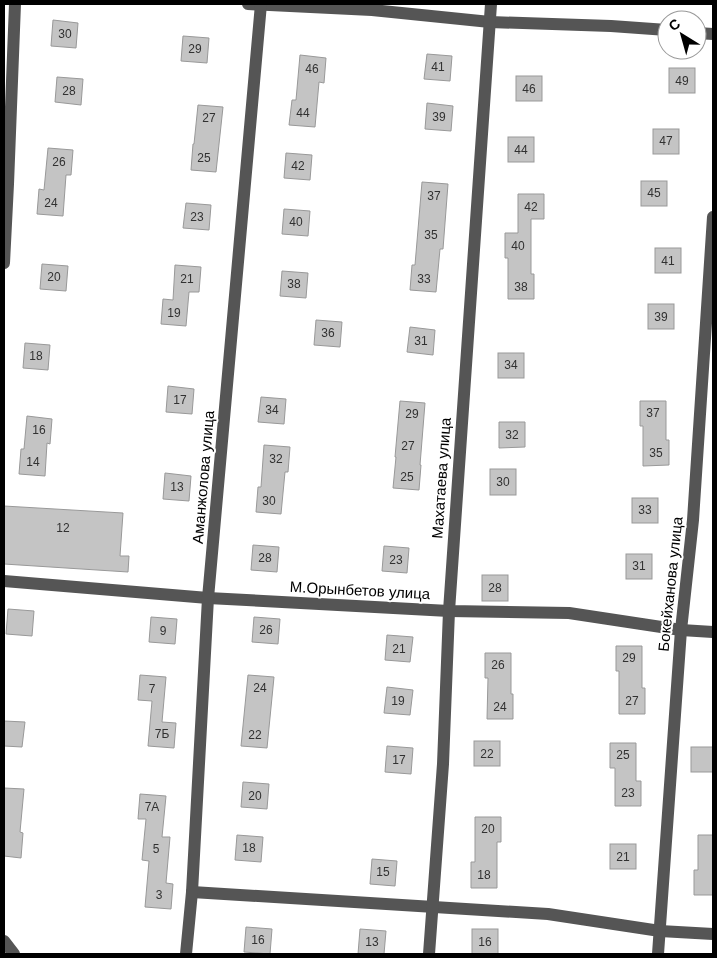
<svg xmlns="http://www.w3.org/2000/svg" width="717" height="958" viewBox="0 0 717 958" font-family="Helvetica,sans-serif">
	<rect width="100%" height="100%" fill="#fff"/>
	<g fill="#c4c4c4" stroke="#999">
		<path d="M53,20L78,23L76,48L51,46Z"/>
		<path d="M183,36L209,38L207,63L181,61Z"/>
		<path d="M427,54L452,56L450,81L424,79Z"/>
		<path d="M300,55L326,58L324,83L319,82L315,127L289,125L292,100H296Z"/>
		<rect x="669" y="68" width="26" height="25"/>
		<rect x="516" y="76" width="26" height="25"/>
		<path d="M57,77L83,79L81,105L55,102Z"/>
		<path d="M427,103L453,106L451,131L425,129Z"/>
		<path d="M198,105L223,107L216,172L191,170L193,144H194Z"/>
		<rect x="653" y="129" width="26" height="25"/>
		<rect x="508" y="137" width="26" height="25"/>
		<path d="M48,148L73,150L71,175H66L63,216L37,214L39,189L44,190Z"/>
		<path d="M286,153L312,155L310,180L284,178Z"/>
		<rect x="641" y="181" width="26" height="25"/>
		<path d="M422,182L448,184L443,249H440L436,292L410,290L412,265H415Z"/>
		<path d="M518,194H544V219H531V274H534V299H508V258H505V233H518Z"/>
		<path d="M186,203L211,205L209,230L183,228Z"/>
		<path d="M284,209L310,211L308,236L282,234Z"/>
		<rect x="655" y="248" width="26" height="25"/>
		<path d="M42,264L68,266L66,291L40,289Z"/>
		<path d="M175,265L201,267L199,292H189L186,326L161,324L163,299L173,300Z"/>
		<path d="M282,271L308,273L306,298L280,296Z"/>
		<rect x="648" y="304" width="26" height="25"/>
		<path d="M316,320L342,322L340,347L314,345Z"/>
		<path d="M410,327L435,330L433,355L407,352Z"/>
		<path d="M25,343L50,345L48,370L23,368Z"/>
		<rect x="498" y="353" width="26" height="25"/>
		<path d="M168,386L194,389L192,414L166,412Z"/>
		<path d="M261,397L286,399L284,424L258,422Z"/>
		<path d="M400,401L425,403L420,465H421L419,490L393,488L396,457H395Z"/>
		<path d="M640,401H666V440H669V465L643,466V426H640Z"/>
		<path d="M27,416L52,419L50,444L47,443L45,476L19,474L21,449H24Z"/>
		<path d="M499,422H525V447L499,448Z"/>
		<path d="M264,445L290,447L288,472H285L281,514L256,512L258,487H261Z"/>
		<rect x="490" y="469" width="26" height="26"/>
		<path d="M165,473L191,476L189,501L163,499Z"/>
		<rect x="632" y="498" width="26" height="25"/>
		<path d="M4,506L123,513L120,556H129L128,572L4,564Z"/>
		<path d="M253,545L279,547L277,572L251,570Z"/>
		<path d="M384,546L409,548L407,573L382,571Z"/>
		<rect x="626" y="554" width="26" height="25"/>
		<rect x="482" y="575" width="26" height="26"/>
		<path d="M8,609L34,611L32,636L6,634Z"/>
		<path d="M151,617L177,619L175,644L149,642Z"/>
		<path d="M254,617L280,619L278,644L252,642Z"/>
		<path d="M387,635L413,637L410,662L385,660Z"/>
		<path d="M616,646H642V688H645V714H619V671H616Z"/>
		<path d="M485,653H511V694H513V719H487L488,678H485Z"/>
		<path d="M140,675L166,677L162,722L176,723L174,748L148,746L152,701L138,700Z"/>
		<path d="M248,675L274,677L267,748L241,746Z"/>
		<path d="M387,687L413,690L410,715L384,713Z"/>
		<path d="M4,721L25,722L22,747L4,746Z"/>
		<rect x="474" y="741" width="26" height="25"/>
		<path d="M610,743H636V781H641V806H615V768H610Z"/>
		<path d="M387,746L413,748L411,774L385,772Z"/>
		<rect x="691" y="747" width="22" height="25"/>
		<path d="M243,782L269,784L267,809L241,807Z"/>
		<path d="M4,788L24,789L20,832L23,833L21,858L4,856Z"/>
		<path d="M140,794L166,796L162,837H170L166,883L173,884L171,909L145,907L149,861L142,860L146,819H138Z"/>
		<path d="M475,817H501V842H497V888H471V862H475Z"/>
		<path d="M237,835L263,837L261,862L235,860Z"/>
		<path d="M698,835H713V895H694V870H698Z"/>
		<rect x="610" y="844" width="26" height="25"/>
		<path d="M372,859L397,861L395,886L370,884Z"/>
		<path d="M246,927L272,929L270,954L244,952Z"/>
		<path d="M360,929L386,931L384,954H358Z"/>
		<rect x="472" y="929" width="26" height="25"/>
	</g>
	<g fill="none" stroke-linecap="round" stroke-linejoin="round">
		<g stroke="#555" stroke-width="12">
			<path d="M248,4L372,10L490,22L611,26L667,30"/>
			<path d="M697,33L713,34"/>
			<path d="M4,263L8,184L15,4"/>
			<path d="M4,581L208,598L449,611L569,613L681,630L713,632"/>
			<path d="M192,892L548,914L660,931L713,934"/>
			<path d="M4,941L14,954"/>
			<path d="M186,954L192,892L208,598L261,4"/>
			<path d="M429,954L443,764L449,611L491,4"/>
			<path d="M658,954L681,630L693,520L713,217"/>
		</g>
	</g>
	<g text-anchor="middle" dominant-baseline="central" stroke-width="4" stroke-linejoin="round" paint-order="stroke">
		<g font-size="12" fill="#313131">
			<text x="65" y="34">30</text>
			<text x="195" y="49">29</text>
			<text x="438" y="67">41</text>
			<text x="312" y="69">46</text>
			<text x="682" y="81">49</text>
			<text x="529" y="89">46</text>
			<text x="69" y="91">28</text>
			<text x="303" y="113">44</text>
			<text x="439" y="117">39</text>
			<text x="209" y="118">27</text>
			<text x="666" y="141">47</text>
			<text x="521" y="150">44</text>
			<text x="204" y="158">25</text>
			<text x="59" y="162">26</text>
			<text x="298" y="166">42</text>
			<text x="654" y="193">45</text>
			<text x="434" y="196">37</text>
			<text x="51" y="203">24</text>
			<text x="531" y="207">42</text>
			<text x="197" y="217">23</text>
			<text x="296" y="222">40</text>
			<text x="431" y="235">35</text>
			<text x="518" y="246">40</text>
			<text x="668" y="261">41</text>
			<text x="54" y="277">20</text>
			<text x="187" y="279">21</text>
			<text x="424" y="279">33</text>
			<text x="294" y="284">38</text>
			<text x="521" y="287">38</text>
			<text x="174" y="313">19</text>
			<text x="661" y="317">39</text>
			<text x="328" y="333">36</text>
			<text x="421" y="341">31</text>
			<text x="36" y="356">18</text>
			<text x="511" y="365">34</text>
			<text x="180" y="400">17</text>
			<text x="272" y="410">34</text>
			<text x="653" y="413">37</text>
			<text x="412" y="414">29</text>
			<text x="39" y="430">16</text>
			<text x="512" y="435">32</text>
			<text x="408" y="446">27</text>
			<text x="656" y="453">35</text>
			<text x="276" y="459">32</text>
			<text x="33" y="462">14</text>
			<text x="407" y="477">25</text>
			<text x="503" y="482">30</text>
			<text x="177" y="487">13</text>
			<text x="269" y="501">30</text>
			<text x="645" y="510">33</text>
			<text x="63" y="528">12</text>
			<text x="265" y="558">28</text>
			<text x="396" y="560">23</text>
			<text x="639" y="566">31</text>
			<text x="495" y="588">28</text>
			<text x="266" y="630">26</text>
			<text x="163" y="631">9</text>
			<text x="399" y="649">21</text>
			<text x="629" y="658">29</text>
			<text x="498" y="665">26</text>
			<text x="260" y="688">24</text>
			<text x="152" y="689">7</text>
			<text x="398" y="701">19</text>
			<text x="632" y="701">27</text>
			<text x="500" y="707">24</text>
			<text x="162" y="734">7Б</text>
			<text x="255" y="735">22</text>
			<text x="487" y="754">22</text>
			<text x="623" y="755">25</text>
			<text x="399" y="760">17</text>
			<text x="628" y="793">23</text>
			<text x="255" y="796">20</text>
			<text x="152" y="807">7А</text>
			<text x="488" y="829">20</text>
			<text x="249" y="848">18</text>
			<text x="156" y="849">5</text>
			<text x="623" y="857">21</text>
			<text x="383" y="872">15</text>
			<text x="484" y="875">18</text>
			<text x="159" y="895">3</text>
			<text x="258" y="940">16</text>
			<text x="372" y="942">13</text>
			<text x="485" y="942">16</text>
		</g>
		<g font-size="15" fill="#000" stroke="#fff">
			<text transform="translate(203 477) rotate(-85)">Аманжолова улица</text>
			<text transform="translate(441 478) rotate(-86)">Махатаева улица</text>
			<text transform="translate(670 584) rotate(-84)">Бокейханова улица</text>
			<text transform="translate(360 590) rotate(3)">М.Орынбетов улица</text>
		</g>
	</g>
	<rect width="717" height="958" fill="none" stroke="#000000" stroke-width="10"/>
	<g transform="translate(682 35) rotate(323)"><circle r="24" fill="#ffffff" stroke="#999999"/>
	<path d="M0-4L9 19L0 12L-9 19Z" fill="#000000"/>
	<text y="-8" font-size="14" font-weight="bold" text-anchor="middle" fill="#000000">С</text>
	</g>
</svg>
